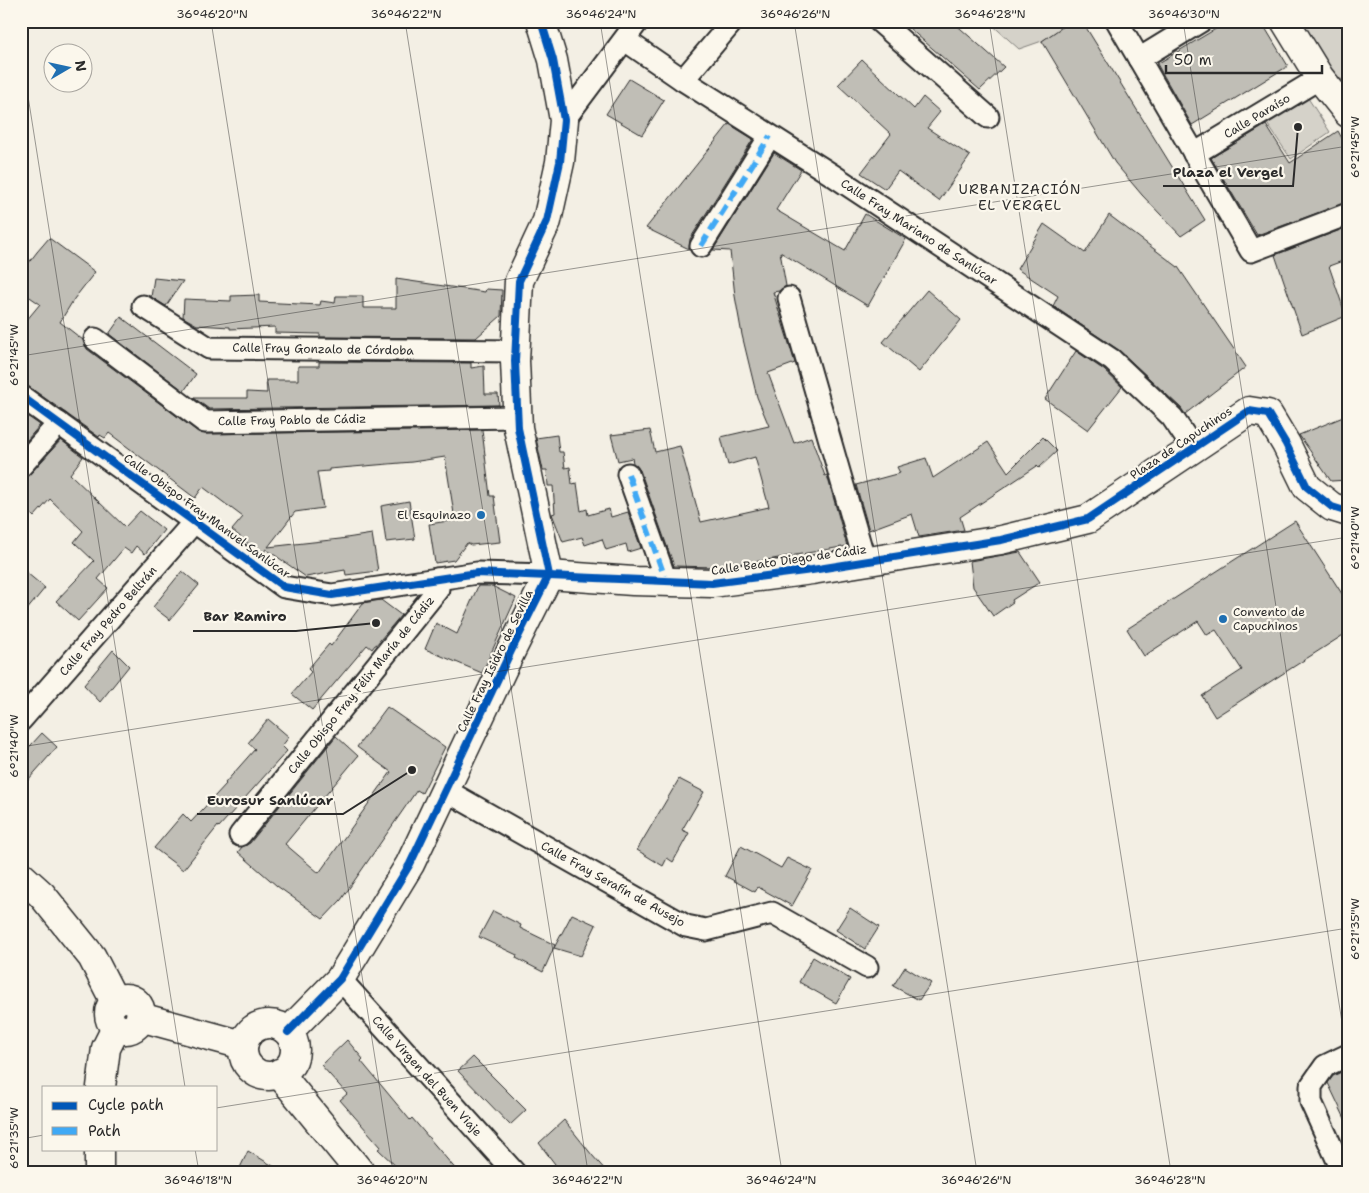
<svg xmlns="http://www.w3.org/2000/svg" width="1369" height="1193" viewBox="0 0 1369 1193" font-family="'Shantell Sans',sans-serif">
	<rect width="100%" height="100%" fill="#f3efe4"/>
	<filter id="ink" filterUnits="userSpaceOnUse"><feTurbulence type="fractalNoise" baseFrequency=".02" numOctaves="2"/><feDisplacementMap in="SourceGraphic" scale="10" xChannelSelector="R" yChannelSelector="G"/><feConvolveMatrix kernelMatrix="1 2 1 2 8 2 1 2 1" color-interpolation-filters="sRGB"/></filter>
	<g filter="url(#ink)">
		<g fill="#d5d2c9" stroke="#807e7a">
			<path d="M988,21H1071L1042,41L1019,49Z"/>
			<path d="M1301,21H1348V80L1337,79Z"/>
			<path d="M1306,95L1330,132L1291,159L1266,122Z"/>
		</g>
		<g fill="#c0beb6" stroke="#2b2b2b">
			<path d="M901,21H952L1004,67L980,90Z"/>
			<path d="M1071,21H1082L1205,220L1181,236L1142,195L1115,163L1042,41Z"/>
			<path d="M1229,21H1261L1288,66L1192,125L1157,64Z"/>
			<path d="M862,60L914,109L923,97L940,112L927,128L970,156L939,201L898,171L885,189L861,173L891,134L838,85Z"/>
			<path d="M629,79L664,100L642,135L606,114Z"/>
			<path d="M729,124L753,139L690,239L689,249L646,228Z"/>
			<path d="M1266,125L1290,163L1338,131L1348,149V202L1257,235L1211,158Z"/>
			<path d="M774,153L801,170L776,210L845,251L865,214L906,239L868,306L780,252L786,286L779,291L773,292L795,363L768,373L794,443L811,437L825,476L827,475L847,546L767,560L716,567L674,566L640,470L633,463L632,458L618,461L611,435L650,430L655,452L680,446L701,522L769,507L755,457L728,465L721,437L769,426L757,397L742,335L735,296L730,251L713,250Z"/>
			<path d="M1109,215L1178,267L1246,367L1185,414L1181,408L1120,351L1053,306L1058,296L1017,269L1044,224L1085,253Z"/>
			<path d="M1348,227V259L1329,266L1346,316L1302,334L1275,255Z"/>
			<path d="M49,238L95,272L74,299L60,322L83,340L87,349L198,432L205,434L482,430L490,496H494L500,542L471,545L467,543L454,560L435,563L429,524L455,520L445,457L412,462L329,469V471L317,472L323,508L295,512L268,547L340,539L372,534L378,571L346,575L345,570L306,577L266,549L262,555L232,530L243,517L203,487L195,498L109,433L105,438L100,435L99,437L28,386L21,384V327L40,304L21,291V273L37,252Z"/>
			<path d="M154,278L183,281L166,306L151,297Z"/>
			<path d="M396,279L485,292L486,289L502,290L501,316L476,338L320,337V334L275,333V327L230,329V327L197,325L183,317L184,299L231,301V296L259,295V302L320,305L321,301L335,303L336,296H363V308H396Z"/>
			<path d="M927,290L961,320L919,372L883,342Z"/>
			<path d="M121,317L196,374L184,391L109,334Z"/>
			<path d="M1076,351L1104,370L1122,387L1088,430L1045,399Z"/>
			<path d="M319,362L471,363V368L484,366L485,394H498L499,405L209,409L194,398H247V392L267,393L266,380H298V366H319Z"/>
			<path d="M21,412L40,425L21,447Z"/>
			<path d="M1348,415V480L1331,481L1299,435Z"/>
			<path d="M557,435L559,452H563L565,468L570,467L572,484L577,483L581,511L587,509L588,515L609,509L611,517L628,512L641,548L628,552L626,544L606,550L602,539L585,545L582,537L563,542L552,514L555,513L553,486H548L547,470H543L536,438Z"/>
			<path d="M1043,437L1057,451L1039,468L1037,466L960,517L964,530L919,537L912,514L869,530L856,485L900,473L897,467L926,458L933,478L988,442L1008,472Z"/>
			<path d="M61,440L83,457L70,474L125,527L140,511L164,530L145,554L136,546L131,553L124,548L98,579L108,588L78,621L56,601L94,561L74,542L83,531L50,499L34,517L21,504V478L30,474Z"/>
			<path d="M409,501L415,539L386,542L381,506Z"/>
			<path d="M1295,521L1348,603V632L1215,717L1202,696L1242,670L1216,630L1207,635L1198,621L1144,656L1127,629Z"/>
			<path d="M1020,552L1040,582L1012,600L1013,602L993,616L973,587L970,561Z"/>
			<path d="M21,568L45,588L21,617Z"/>
			<path d="M182,571L199,585L170,620L153,607Z"/>
			<path d="M478,586H492L516,598L482,673L425,649L436,623L457,634Z"/>
			<path d="M381,600L401,615L376,645H375L372,649L367,645L312,710L292,694L311,672L308,669L329,644L331,646L363,603Z"/>
			<path d="M113,650L129,666L100,702L84,685Z"/>
			<path d="M387,707L445,747L422,793L417,790L341,900L323,919L277,886L238,852L242,847L250,843L336,736L358,756L285,844L319,873L391,772L357,747Z"/>
			<path d="M268,719L289,737L282,746L287,751L219,827L218,826L183,870L154,848L183,814L191,822L226,784L225,783L255,749L248,743Z"/>
			<path d="M42,733L57,747L21,788V756Z"/>
			<path d="M679,779L704,792L682,830L689,833L673,862L667,858L663,866L637,850Z"/>
			<path d="M741,846L781,868L787,858L812,870L792,906L758,887L755,892L725,876Z"/>
			<path d="M850,908L879,927L865,949L836,930Z"/>
			<path d="M493,911L521,925L520,928L555,945L543,972L516,958L517,955L479,937Z"/>
			<path d="M572,914L596,925L581,956L554,948Z"/>
			<path d="M813,957L850,979L836,1003L799,982Z"/>
			<path d="M905,967L931,983L919,1000L893,986Z"/>
			<path d="M347,1040L363,1059L361,1061L410,1120L412,1118L458,1172H402L378,1149L381,1147L340,1100L347,1094L321,1065Z"/>
			<path d="M473,1057L526,1110L510,1125L458,1071Z"/>
			<path d="M1348,1069V1125L1328,1083L1333,1076Z"/>
			<path d="M564,1120L592,1155L607,1172H561L539,1143Z"/>
			<path d="M248,1151L283,1172H238Z"/>
		</g>
		<g fill="none" stroke-linecap="round" stroke-linejoin="round">
			<defs>
				<g id="minor">
					<path d="M879,21L988,117"/>
					<path d="M1117,21L1251,251L1348,214"/>
					<path d="M625,40L683,80L834,176L1112,360L1172,417L1193,448"/>
					<path d="M1139,59L1201,21"/>
					<path d="M683,80L733,21"/>
					<path d="M564,120L638,21"/>
					<path d="M1194,154L1320,78"/>
					<path d="M701,246L770,136"/>
					<path d="M789,298L865,562"/>
					<path d="M143,306L209,348L516,351"/>
					<path d="M95,339L205,422L517,417"/>
					<path d="M21,396L284,587L332,595L477,573L549,575"/>
					<path d="M21,466L59,423"/>
					<path d="M628,474L666,581"/>
					<path d="M21,720L194,522"/>
					<path d="M445,790L686,926L706,930L772,913L867,967"/>
					<path d="M240,835L438,589L437,579"/>
					<path d="M340,979L514,1172"/>
					<path d="M1343,1172L1311,1102V1086L1325,1066L1348,1055"/>
				</g>
				<g id="tertiary">
					<path d="M1285,21L1320,78L1348,113"/>
					<path d="M549,575L633,581L712,583L812,570L1001,540L1088,519L1249,411L1268,414L1286,444L1307,487L1332,507L1348,512"/>
					<path d="M21,876L42,895L92,957L115,1002"/>
					<circle cx="125" cy="1014" r="16"/>
					<path d="M140,1017L243,1045"/>
					<circle cx="269" cy="1050" r="26"/>
					<path d="M288,1032L340,979L410,864L511,651L549,575L518,428L515,361L519,281L547,221L560,162L564,120L553,60L541,21"/>
					<path d="M279,1073L360,1172"/>
					<path d="M101,1087L106,1048L116,1028"/>
					<path d="M99,1172V1149"/>
				</g>
			</defs>
			<use href="#minor" stroke="#2b2b2b" stroke-width="25"/>
			<use href="#tertiary" stroke="#2b2b2b" stroke-width="31"/>
			<use href="#minor" stroke="#fbf7ec" stroke-width="21"/>
			<use href="#tertiary" stroke="#fbf7ec" stroke-width="28"/>
			<g stroke="#3fa9f5" stroke-width="6" stroke-dasharray="12 6" stroke-linecap="butt">
				<path d="M701,246L770,136"/>
				<path d="M628,474L666,581"/>
			</g>
			<defs>
				<g id="cycleway">
					<path d="M21,396L284,587L332,595L477,573L712,583L812,570L1001,540L1088,519L1249,411L1268,414L1286,444L1307,487L1332,507L1348,512"/>
					<path d="M288,1032L340,979L410,864L511,651L549,575L518,428L515,361L519,281L547,221L560,162L564,120L553,60L541,21"/>
				</g>
			</defs>
			<use href="#cycleway" stroke="#fbf7ec" stroke-width="11"/>
			<use href="#cycleway" stroke="#0057b8" stroke-width="8"/>
		</g>
	</g>
	<path fill="none" stroke="#2b2b2b" stroke-width="1" stroke-opacity="0.45" d="M211,21L393,1172M405,21L588,1172M600,21L782,1172M794,21L977,1172M989,21L1171,1172M1183,21L1348,1060M21,52L185,1087M21,356L1348,146M21,747L1348,537M216,1108L1348,928M21,1139L44,1135M195,1149L199,1172"/>
	<g fill="#1f6fb2" stroke="#fbf7ec" stroke-width="2">
		<circle cx="481" cy="515" r="5"/>
		<circle cx="1223" cy="619" r="5"/>
	</g>
	<g text-anchor="middle" dominant-baseline="central" stroke-width="4.5" stroke-linejoin="round" paint-order="stroke">
		<g font-size="12" fill="#2b2b2b" stroke="#fbf7ec">
			<text transform="translate(1257 116) rotate(-31)">Calle Paraíso</text>
			<text transform="translate(919 232) rotate(33)">Calle Fray Mariano de Sanlúcar</text>
			<text transform="translate(323 349) rotate(1)">Calle Fray Gonzalo de Córdoba</text>
			<text transform="translate(292 420) rotate(-1)">Calle Fray Pablo de Cádiz</text>
			<text transform="translate(1181 443) rotate(-34)">Plaza de Capuchinos</text>
			<text transform="translate(207 516) rotate(36)">Calle Obispo Fray Manuel Sanlúcar</text>
			<text transform="translate(789 560) rotate(-8)">Calle Beato Diego de Cádiz</text>
			<text transform="translate(108 621) rotate(-49)">Calle Fray Pedro Beltrán</text>
			<text transform="translate(495 661) rotate(-64)">Calle Fray Isidro de Sevilla</text>
			<text transform="translate(361 685) rotate(-51)">Calle Obispo Fray Félix María de Cádiz</text>
			<text transform="translate(613 884) rotate(29)">Calle Fray Serafín de Ausejo</text>
			<text transform="translate(427 1076) rotate(48)">Calle Virgen del Buen Viaje</text>
		</g>
		<g font-size="12" fill="#2b2b2b" stroke="#fbf7ec" text-anchor="end">
			<text x="471" y="515">El Esquinazo</text>
			<text x="1233" y="612" text-anchor="start">Convento de<tspan x="1233" dy="14">Capuchinos</tspan></text>
		</g>
		<g font-size="14" letter-spacing="1" fill="#2b2b2b" stroke="#fbf7ec">
			<text x="1020" y="189">URBANIZACIÓN<tspan x="1020" dy="16">EL VERGEL</tspan></text>
		</g>
	</g>
	<path fill="none" stroke="#2b2b2b" stroke-width="2" d="M1298 127L1293 186H1163M376 623L296 631H193M412 770L343 814H197"/>
	<g fill="#2b2b2b" stroke="#fbf7ec" stroke-width="2">
		<circle cx="1298" cy="127" r="5"/>
		<circle cx="376" cy="623" r="5"/>
		<circle cx="412" cy="770" r="5"/>
	</g>
	<g font-size="14" text-anchor="middle" font-weight="bold" fill="#2b2b2b" stroke="#fbf7ec" stroke-width="4.5" stroke-linejoin="round" paint-order="stroke">
		<text x="1228" y="177">Plaza el Vergel</text>
		<text x="245" y="621">Bar Ramiro</text>
		<text x="270" y="805">Eurosur Sanlúcar</text>
	</g>
	<rect width="1369" height="1193" fill="none" stroke="#fbf7ec" stroke-width="55"/>
	<rect x="42" y="1086" width="175" height="65" fill="#fbf7ec" stroke="#a8a59f"/>
	<rect x="52" y="1102" width="25" height="8" fill="#0057b8" stroke="#a8a59f"/>
	<text x="88" y="1110" font-size="15" fill="#2b2b2b">Cycle path</text>
	<rect x="52" y="1127" width="25" height="8" fill="#3fa9f5" stroke="#a8a59f"/>
	<text x="88" y="1136" font-size="15" fill="#2b2b2b">Path</text>
	<g transform="translate(68 68) rotate(81)"><circle r="24" fill="#fbf7ec" stroke="#a8a59f"/>
	<path d="M0-4L9 19L0 12L-9 19Z" fill="#1f6fb2"/>
	<text y="-8" font-size="14" font-weight="bold" text-anchor="middle" fill="#2b2b2b">N</text>
	</g>
	<path d="M1166 65v8h156v-8" fill="none" stroke="#2b2b2b" stroke-width="2.5"/>
	<text x="1174" y="65" font-size="15" fill="#2b2b2b" stroke="#fbf7ec" stroke-width="4" paint-order="stroke">50 m</text>
	<rect x="28" y="28" width="1314" height="1138" fill="none" stroke="#2b2b2b" stroke-width="2"/>
	<g font-size="12" text-anchor="middle" fill="#2b2b2b">
		<text x="212" y="18">36°46'20"N</text>
		<text x="406" y="18">36°46'22"N</text>
		<text x="601" y="18">36°46'24"N</text>
		<text x="795" y="18">36°46'26"N</text>
		<text x="990" y="18">36°46'28"N</text>
		<text x="1184" y="18">36°46'30"N</text>
		<text transform="translate(1355 147) rotate(-90)" y="4">6°21'45"W</text>
		<text transform="translate(14 355) rotate(-90)" y="4">6°21'45"W</text>
		<text transform="translate(1355 538) rotate(-90)" y="4">6°21'40"W</text>
		<text transform="translate(14 746) rotate(-90)" y="4">6°21'40"W</text>
		<text transform="translate(1355 929) rotate(-90)" y="4">6°21'35"W</text>
		<text transform="translate(14 1138) rotate(-90)" y="4">6°21'35"W</text>
		<text x="198" y="1184">36°46'18"N</text>
		<text x="392" y="1184">36°46'20"N</text>
		<text x="587" y="1184">36°46'22"N</text>
		<text x="781" y="1184">36°46'24"N</text>
		<text x="976" y="1184">36°46'26"N</text>
		<text x="1170" y="1184">36°46'28"N</text>
	</g>
</svg>
